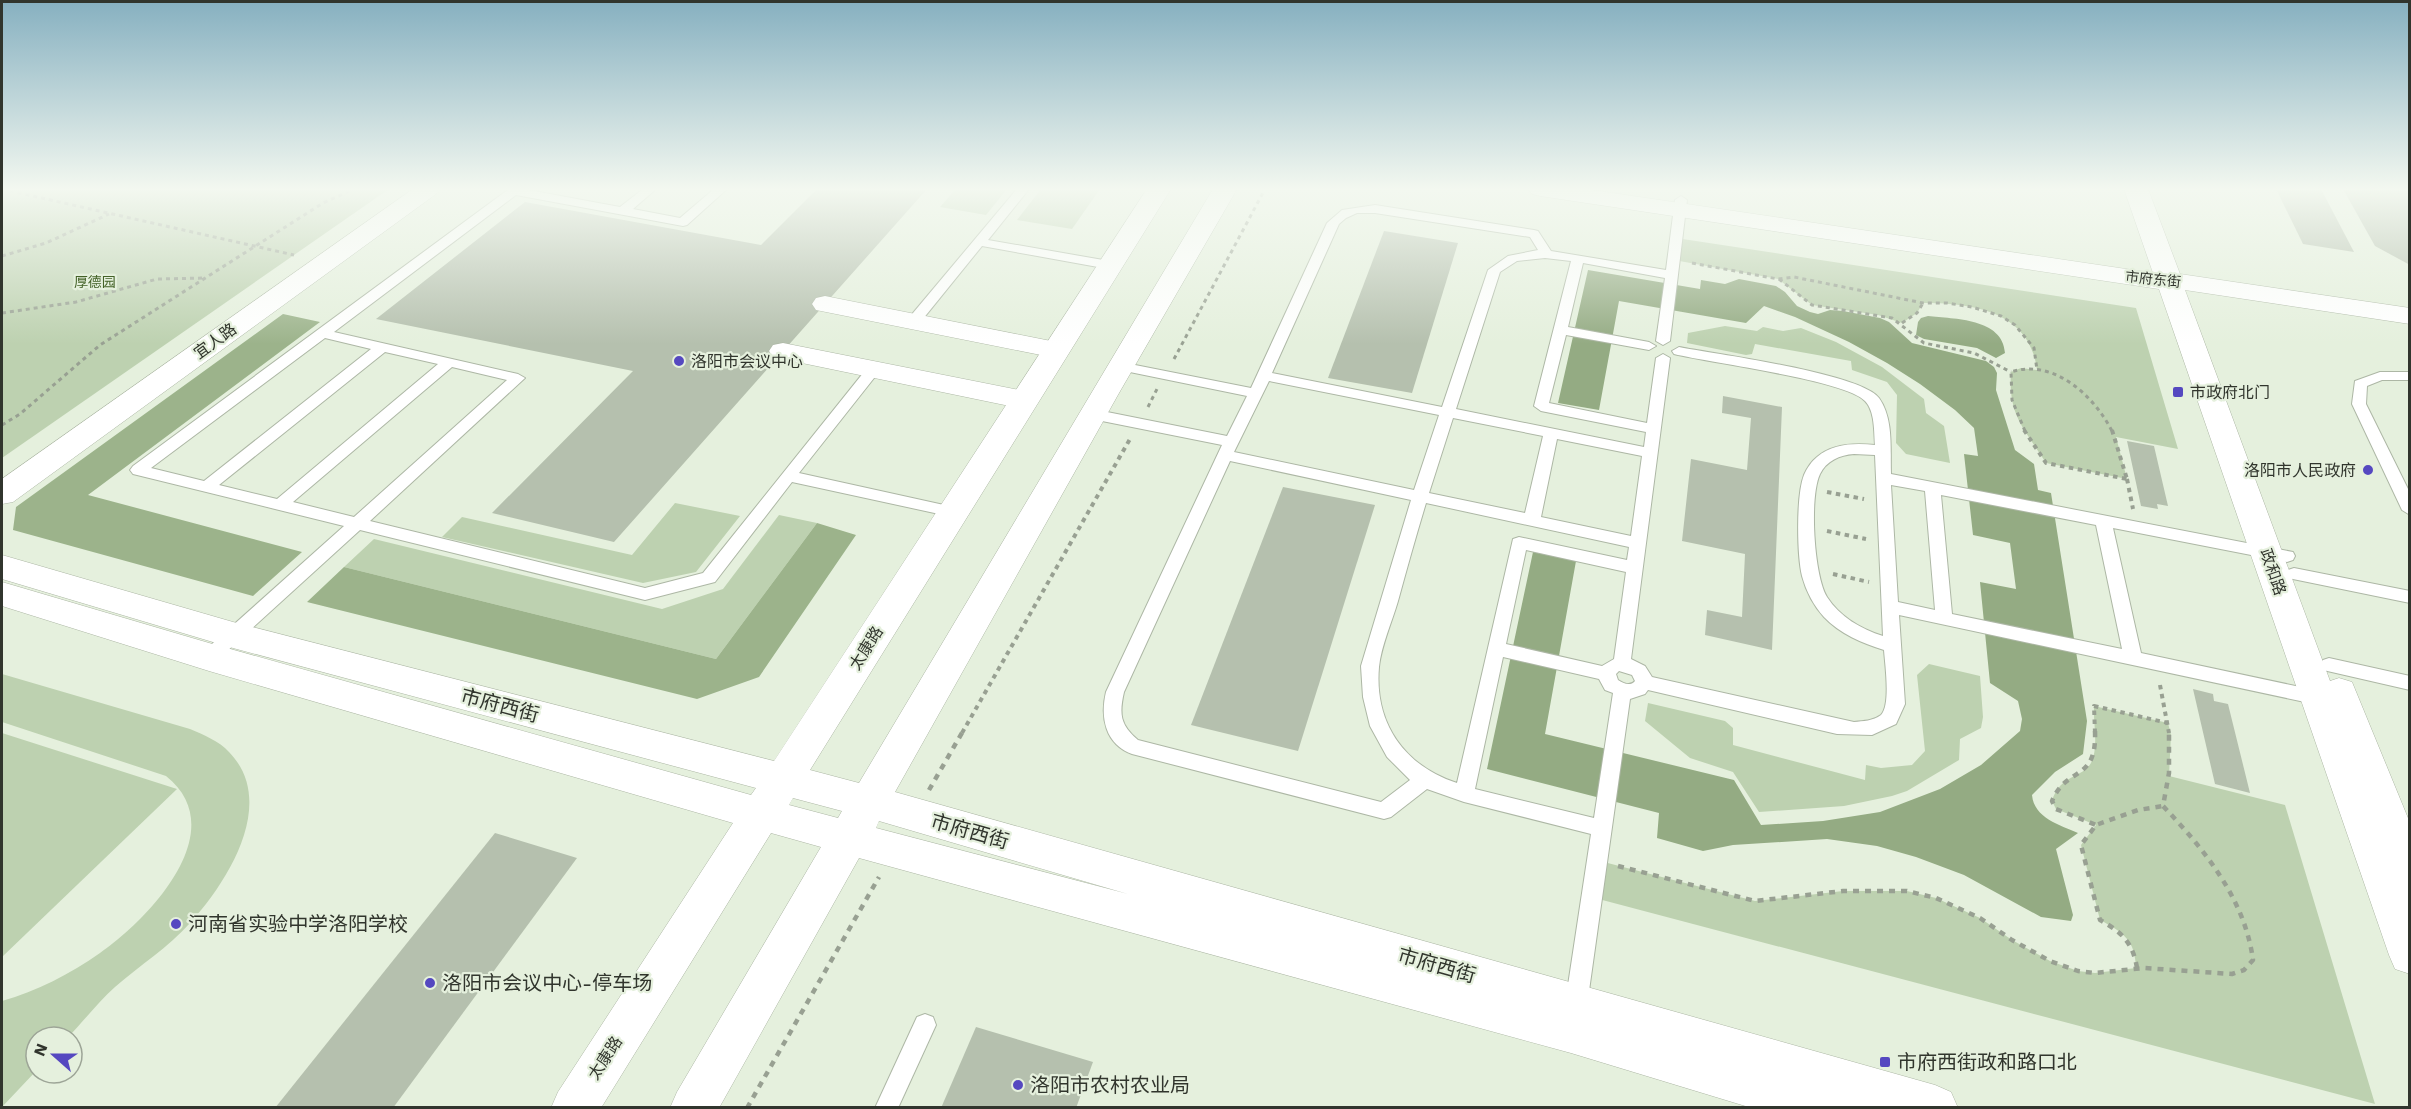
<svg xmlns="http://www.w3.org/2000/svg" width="2411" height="1109" viewBox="0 0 2411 1109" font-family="'Work Sans','Noto Sans SC',sans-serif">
	<rect width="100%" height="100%" fill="#e5f0dd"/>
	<g fill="#bdd1b0">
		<path d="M2,189H389L2,458Z"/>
		<path d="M956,189H1007L986,215L940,207Z"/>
		<path d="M1041,189H1100L1072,229L1017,220Z"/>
		<path d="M1676,238L2136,308L2178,449L2116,437L2127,479L2046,463C2024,428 2008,416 2011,372L2021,368L2037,370C2030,311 1972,303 1923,303L1917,313L1902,323L1878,315L1812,305L1778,279L1674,260Z"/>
		<path d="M1725,326L1757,331L1763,327L1783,331L1801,328L1836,342L1882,367L1924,399L1926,413L1944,426L1950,463L1906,454L1896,443L1897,395L1887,382L1852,370L1851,361L1755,344L1752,354L1746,355L1687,343L1688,333Z"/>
		<path d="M675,503L740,516L696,572L643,583L442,537L462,517L632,555Z"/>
		<path d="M779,515L817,523L716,659L344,567L374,539L662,609L723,589Z"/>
		<path d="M1929,664L1980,676L1983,717L1981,728L1960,739L1959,760L1907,791L1892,796L1844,806L1759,812L1733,772L1690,758L1645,721L1648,703L1725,721L1733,728V745L1865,780L1866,765L1881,768L1912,765L1925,751L1917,675Z"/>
		<path d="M2,674L190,729C204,735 219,741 229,752C278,802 228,881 191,922C168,948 140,965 115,987C98,1002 84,1021 68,1037H36V1071L2,1107V1001C37,991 70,974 100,953C149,919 234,830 166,776L2,722Z"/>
		<path d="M2094,706L2168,723L2171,735L2169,776L2285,805L2375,1104L1591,897L1596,860L1755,901L1843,891H1907L1936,898L1980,918L2012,940L2050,961L2078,971L2095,973L2136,968C2135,940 2124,933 2100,920L2081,845L2096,825L2056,809L2052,801C2060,774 2083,778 2091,763C2099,747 2093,724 2094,706Z"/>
		<path d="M2,733L177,789L2,957Z"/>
	</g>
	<g fill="#9cb38b">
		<path d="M283,314L320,322L88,495L302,552L253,596L13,530L16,507Z"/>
		<path d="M817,523L856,535L759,677L697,699L307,602L344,567L716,659Z"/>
	</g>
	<g fill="#94ab83">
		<path d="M1588,270L1700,289L1701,280L1725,284L1739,279L1776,286L1785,292L1797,306L1810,312L1818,314L1830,310L1843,311L1880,318L1889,322L1912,343L1986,361L1994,367L1997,373L1996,390L2015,450L2034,464L2038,490L2051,493L2087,721L2083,754L2055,772L2032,795C2034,818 2060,825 2078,833L2056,849L2073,915L2071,921L2041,917L1964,875L1916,857L1877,846L1827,839L1733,845L1703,851L1657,838L1659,813L1487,769L1533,552L1576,561L1545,734L1734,780L1761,825L1823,821L1880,812L1940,789L1981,765L2020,731L2022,719L2018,701L1990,683L1980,582L2016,589L2010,543L1973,535L1964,454L1978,456L1974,428L1955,410L1920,384L1887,363L1849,342L1795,317L1764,306L1746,323L1619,301L1599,410L1558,403Z"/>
		<path d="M1928,316C1954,319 2003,318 2005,353L1996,358L1977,348L1924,339L1916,335L1918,322L1921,318Z"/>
	</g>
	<g fill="#b5c0ae">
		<path d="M817,189H927L614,542L492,513L633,371L376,319L525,202L761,245Z"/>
		<path d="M2276,189H2321L2354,252L2303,244Z"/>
		<path d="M2343,189H2410V265L2375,246Z"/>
		<path d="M1384,231L1458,243L1412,393L1328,378Z"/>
		<path d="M1723,396L1782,407L1772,650L1705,635L1707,610L1742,617L1745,554L1682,541L1691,459L1747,470L1751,418L1722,413Z"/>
		<path d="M2127,441L2154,446L2168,506L2157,504L2158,509L2141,506Z"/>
		<path d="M1283,487L1375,505L1298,751L1191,725Z"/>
		<path d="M2193,689L2213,694L2214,701L2228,704L2250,793L2215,784Z"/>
		<path d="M495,833L577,858L393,1108H275Z"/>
		<path d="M976,1027L1093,1062L1076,1108H941Z"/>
	</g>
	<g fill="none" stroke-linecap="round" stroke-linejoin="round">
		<defs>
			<g id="lane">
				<path d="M509,189H523L620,207L643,189H656L633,209L680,218L714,189H727L687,225L683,226L516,195L334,332L518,374L525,378L370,521L645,588L703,573L868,367H878L880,370L878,373L799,473L953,507L959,508L961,512L959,516L953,517L792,482L715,582L645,600L360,530L215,662L209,664L203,662L200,657L203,652L344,526L133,474L130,470L133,466ZM325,338L371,349L204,481L151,468ZM385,352L438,364L277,499L219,485ZM452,367L507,380L354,517L293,502Z"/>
				<path d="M1017,189H1029L988,240L1109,261L1115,265L1114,268L1109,269L982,246L918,325H908L906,322L908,319Z"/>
				<path d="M1681,196L1687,200L1670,341L1663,345L1656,341L1665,278L1583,263L1568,327L1649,342L1656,346L1649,350L1566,335L1549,403L1647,423L1656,358L1663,354L1670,358L1631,659L1645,666L1652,677L1854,722C1863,721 1873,721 1881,715C1891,705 1885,664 1884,650C1862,643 1840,634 1824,617C1814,606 1806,591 1802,576C1797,555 1796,495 1804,475C1807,468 1812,461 1817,457C1833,443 1856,443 1875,445C1874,432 1875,411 1865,401C1846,380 1710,363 1674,354L1672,351L1679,347C1715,354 1860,373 1879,398C1894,419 1890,450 1891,474L2293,552L2295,556L2293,560L2287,562L2113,528L2141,653L2319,691L2325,693L2328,698L2325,703L2319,705L1899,615L1905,704L1896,724L1872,735L1837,734L1648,690L1645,694L1630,699L1587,1005L1584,1012L1576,1015L1568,1012L1565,1005L1591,834L1464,802L1427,789L1391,817L1384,819L1132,754C1105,744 1100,717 1106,692L1222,445L1092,419L1085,414L1092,409L1227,436L1247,396L1120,370L1113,366L1120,362L1251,388L1327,223L1342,210L1375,205L1534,230L1538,231L1551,251L1666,270L1675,200ZM1357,213H1375L1530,237L1538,250L1508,256L1488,270L1442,407L1272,373L1339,224L1346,218ZM1545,258L1571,261L1534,406L1541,411L1646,432L1644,447L1456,409L1500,272L1517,261ZM1269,381L1439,415L1414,490L1234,452ZM1453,418L1543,436L1525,513L1429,493ZM1557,439L1642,456L1631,536L1541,517ZM1854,454L1875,455L1883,636C1861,629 1840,617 1827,597C1814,576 1809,497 1820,474C1826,461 1840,455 1854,454ZM1230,461L1411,500L1361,666L1363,697L1370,726L1387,757L1410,780L1381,802L1138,740C1120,725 1119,714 1124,692ZM1891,485L1925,491L1935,610L1898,602ZM1941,495L2096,525L2122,649L1952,614ZM1426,503L1629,547L1627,560L1519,537L1513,539L1457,783C1405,766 1374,724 1379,667C1381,646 1392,622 1398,601C1407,568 1416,536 1426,503ZM1526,550L1626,572L1614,659L1602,666L1506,644ZM1503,657L1599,679L1605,690L1613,693L1594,818L1475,789ZM1619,671L1632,675L1635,681C1630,687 1623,683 1618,680L1616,674Z"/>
				<path d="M2380,372H2410V380H2382L2367,386L2366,404L2410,493V515L2402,510L2352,404L2355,381Z"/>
				<path d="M2294,568L2410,591V603L2288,578L2286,574L2288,570Z"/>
				<path d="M2329,658L2410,676V690L2323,670L2320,665L2323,660Z"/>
				<path d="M925,1014L933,1017L936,1025L898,1108H875L917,1017Z"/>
			</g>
			<g id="street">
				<path d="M413,189H440L436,194L13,502L2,504V479Z"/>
				<path d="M825,296L1056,342L1066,344L1070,350L1066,356L1056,358L816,310L812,304L816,298Z"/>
				<path d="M783,343L1024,391L1034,394L1039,400L1034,406L1024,409L773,357L769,351L773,345Z"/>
			</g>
			<g id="secondary">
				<path d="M1147,189H1171L810,770L859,783L1213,189H1237L1119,393L895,792L1935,1085L1951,1092L1958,1108H1752L1571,1053L859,858L719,1108H670L677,1092L821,847L771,833L601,1108H551L558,1092L733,823L209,671L2,606V582L209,643L751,795L756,788L233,648L2,579V555L233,622L774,761ZM793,798L842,811L838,818L789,805ZM879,821L1128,894L876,828Z"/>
				<path d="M1528,189H1585L2153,273L2124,189H2148L2180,274L2410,308V324L2185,290L2330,681L2339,678L2352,682L2410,823V974L2395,969L2389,955L2159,289L1540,196L1532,194Z"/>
			</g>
		</defs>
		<use href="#lane" stroke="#adb7a5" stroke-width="2"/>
		<use href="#street" stroke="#adb7a5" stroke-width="1"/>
		<use href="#secondary" stroke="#adb7a5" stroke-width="1"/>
		<g stroke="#98a092" stroke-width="3" stroke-dasharray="4 4" stroke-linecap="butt">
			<path d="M2,189L294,255"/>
			<path d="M2,256L46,243L109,214"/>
			<path d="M1692,263L1778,279L1794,277L1923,303H1947L1972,307L2001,316L2015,325L2034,348L2037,370"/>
			<path d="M1779,279L1812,305L1892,318L1924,343L1974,353L2011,372"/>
			<path d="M2,313L76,302L157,279L204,278"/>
			<path d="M1902,323L1917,313L1923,303"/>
			<path d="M1174,359L1265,189"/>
			<path d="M1148,407L1157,389"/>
			<path d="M2,425L20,414L100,345L323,203L354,189"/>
			<path d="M2025,431L2012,400L2011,372C2054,358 2094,396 2112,431"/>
		</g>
		<g stroke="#98a092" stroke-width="4" stroke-dasharray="4.5 4.5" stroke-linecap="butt">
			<path d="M2024,430L2046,463L2127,479"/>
			<path d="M2112,430L2127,479"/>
			<path d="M2127,479L2133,509"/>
			<path d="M1827,492L1864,499"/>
			<path d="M1827,531L1866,539"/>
			<path d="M1833,574L1869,582"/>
			<path d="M2160,685L2169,733"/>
			<path d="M962,733L1130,439"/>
			<path d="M2095,733L2094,706L2168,723"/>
		</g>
		<g stroke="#98a092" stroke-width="4.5" stroke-dasharray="6 6" stroke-linecap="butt">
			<path d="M2095,731C2097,783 2067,765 2052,801L2056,809L2096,825"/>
			<path d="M929,790L963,731"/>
			<path d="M1618,866L1755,901L1843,891H1907L1936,898L1980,918L2012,940L2050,961L2078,971L2095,973L2144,968L2232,974L2244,970L2253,960C2245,899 2204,849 2163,806L2169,773V731"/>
			<path d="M2137,968C2133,943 2122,932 2100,920L2081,845L2096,825L2138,810L2163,806"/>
			<path d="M747,1108L879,877"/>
		</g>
		<use href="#lane" fill="#fff" fill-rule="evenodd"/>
		<use href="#street" fill="#fff" fill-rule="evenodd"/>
		<use href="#secondary" fill="#fff" fill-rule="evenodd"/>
	</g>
	<linearGradient id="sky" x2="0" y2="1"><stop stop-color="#86b0c0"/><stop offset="0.55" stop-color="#f3f8f0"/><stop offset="1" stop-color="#f3f8f0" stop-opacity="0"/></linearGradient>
	<rect width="2411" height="344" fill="url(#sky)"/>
	<g fill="#5548c0" stroke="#e5f0dd" stroke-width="2">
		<circle cx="679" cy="361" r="6"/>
		<rect x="2172" y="386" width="12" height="12" rx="3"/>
		<circle cx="2368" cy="470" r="6"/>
		<circle cx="176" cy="924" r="6"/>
		<circle cx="430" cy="983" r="6"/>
		<rect x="1879" y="1056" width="12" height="12" rx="3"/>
		<circle cx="1018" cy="1085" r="6"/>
	</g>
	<g text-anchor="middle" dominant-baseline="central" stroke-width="4.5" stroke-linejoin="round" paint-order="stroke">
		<g font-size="14" fill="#31352d" stroke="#e5f0dd">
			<text transform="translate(2153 279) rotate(6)">市府东街</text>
		</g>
		<g font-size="14" fill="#446228" stroke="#e5f0dd">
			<text x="95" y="282">厚德园</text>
		</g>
		<g font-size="16" fill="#31352d" stroke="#e5f0dd">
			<text transform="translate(215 341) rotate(-36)">宜人路</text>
			<text transform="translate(2273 572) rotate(71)">政和路</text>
			<text transform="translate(866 648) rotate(-58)">太康路</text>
			<text transform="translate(605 1058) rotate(-57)">太康路</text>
		</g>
		<g font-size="16" fill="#31352d" stroke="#e5f0dd" text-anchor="start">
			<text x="691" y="361">洛阳市会议中心</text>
			<text x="2190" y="392">市政府北门</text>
			<text x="2356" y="470" text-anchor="end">洛阳市人民政府</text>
		</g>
		<g font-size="20" fill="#31352d" stroke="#e5f0dd">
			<text transform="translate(500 705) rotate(15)">市府西街</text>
			<text transform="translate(970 831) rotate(16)">市府西街</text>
			<text transform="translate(1437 965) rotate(16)">市府西街</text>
		</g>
		<g font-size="20" fill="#31352d" stroke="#e5f0dd" text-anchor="start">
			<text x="188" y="924">河南省实验中学洛阳学校</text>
			<text x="442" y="983">洛阳市会议中心-停车场</text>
			<text x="1897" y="1062">市府西街政和路口北</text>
			<text x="1030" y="1085">洛阳市农村农业局</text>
		</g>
	</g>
	<rect width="2411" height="1109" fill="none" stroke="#31352d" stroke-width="6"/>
	<g transform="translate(54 1055) rotate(291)"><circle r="28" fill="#e5f0dd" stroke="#9da597" stroke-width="1.5"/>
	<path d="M0-4.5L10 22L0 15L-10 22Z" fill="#5548c0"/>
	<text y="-9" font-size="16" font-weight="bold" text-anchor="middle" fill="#31352d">N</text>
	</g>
</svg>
